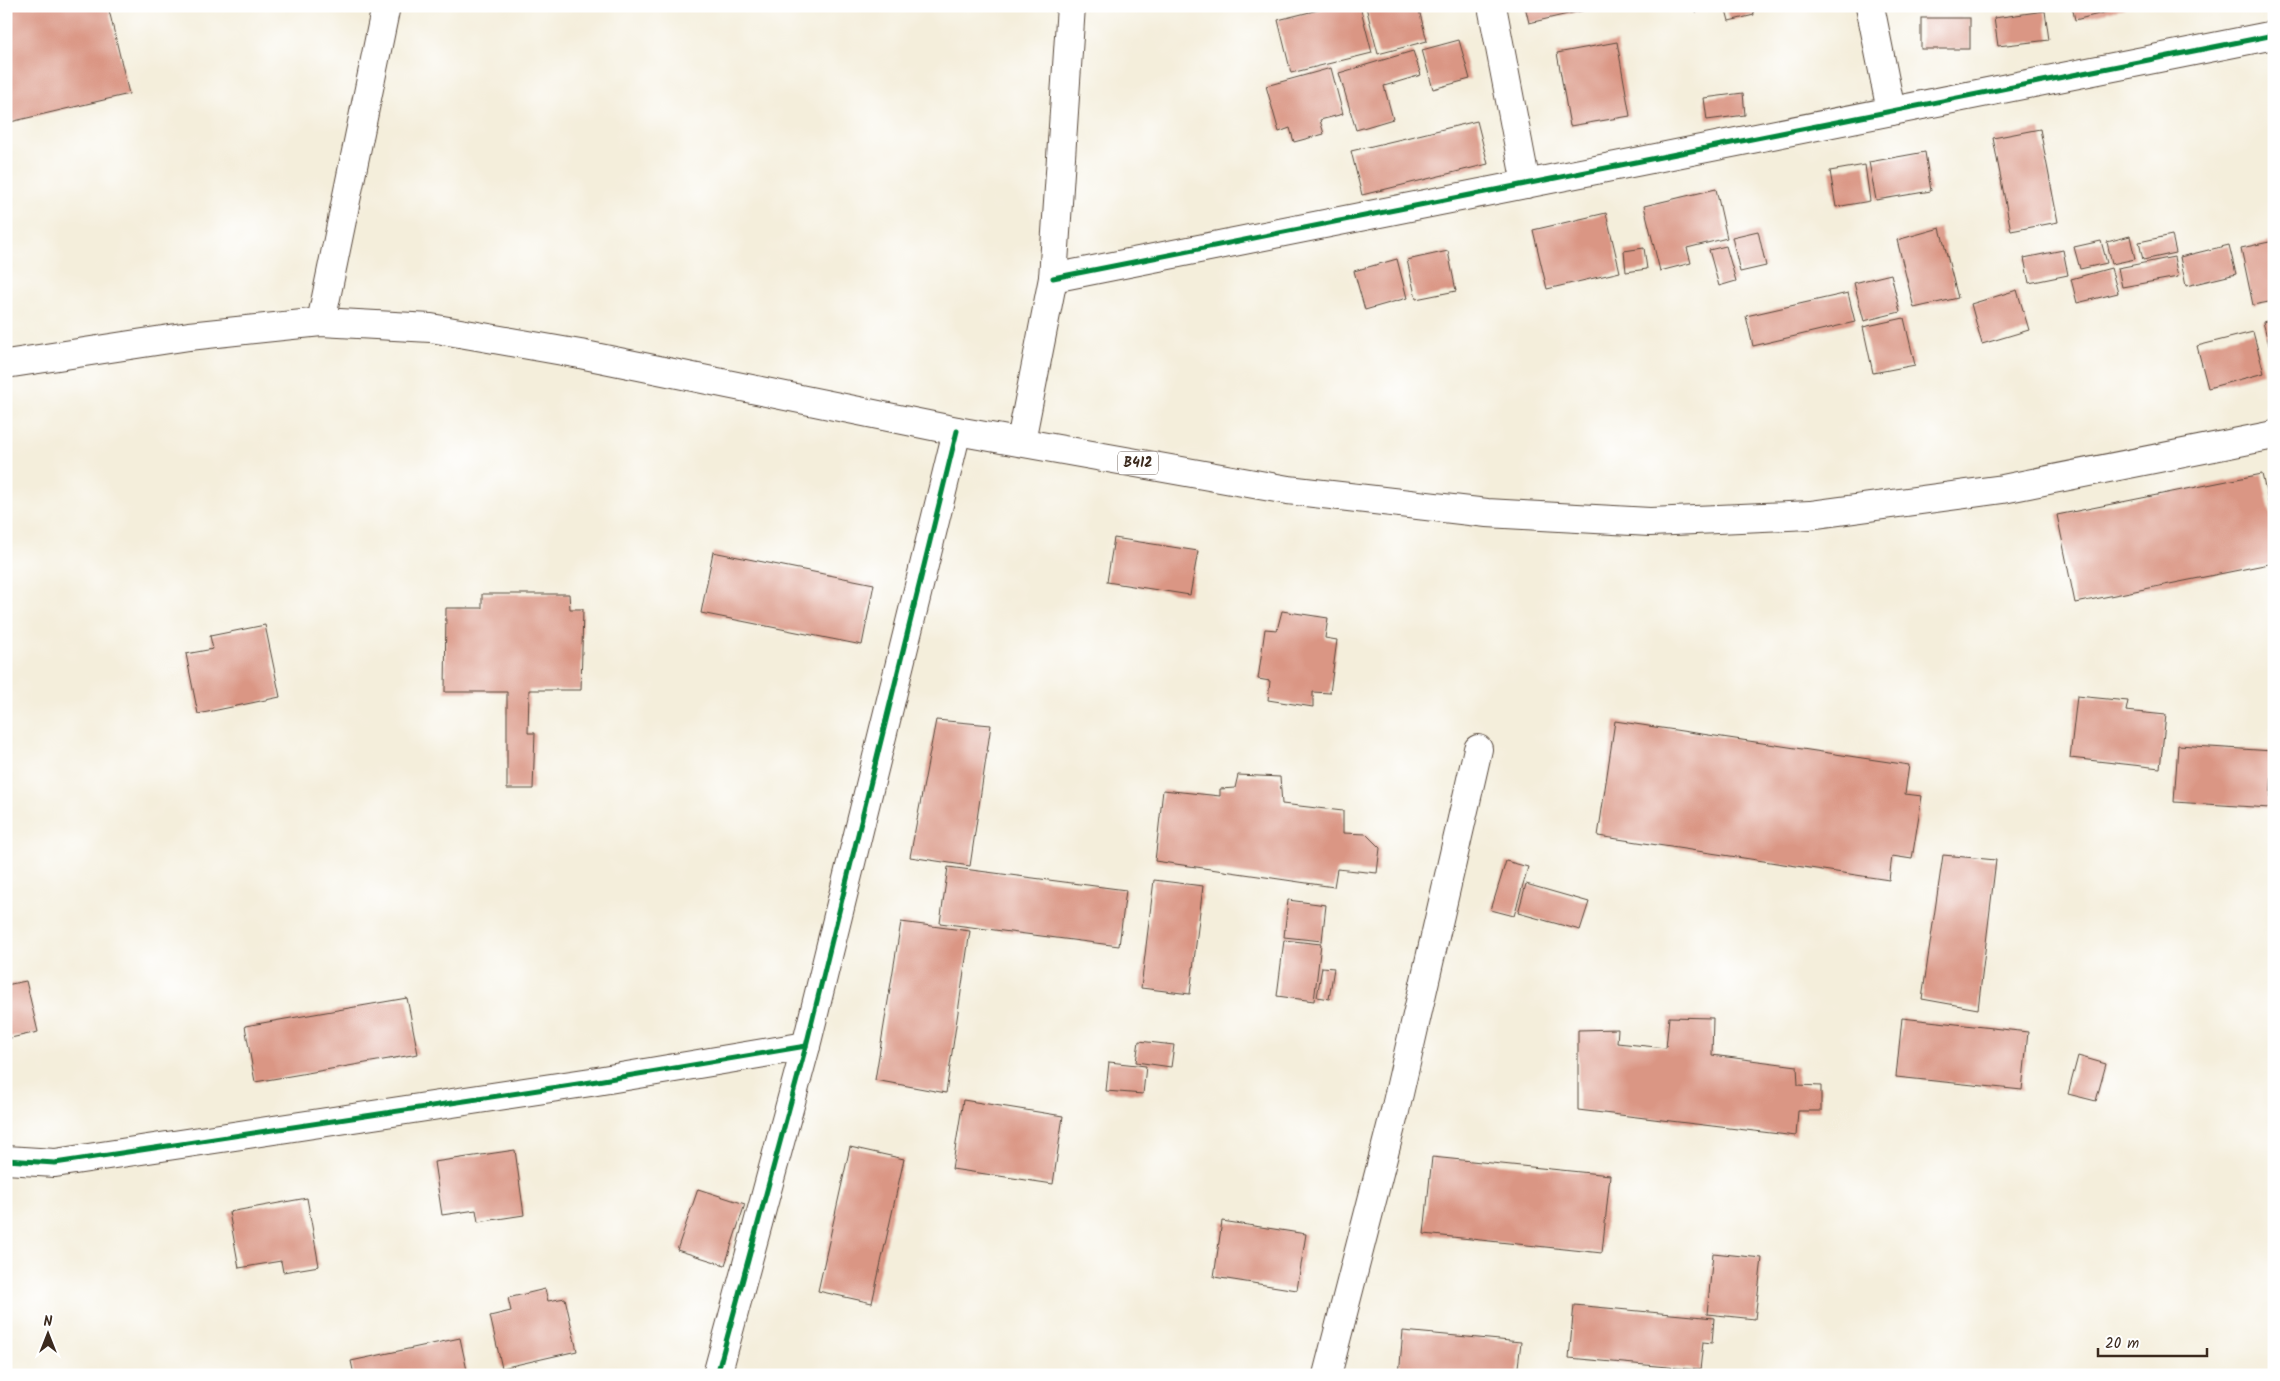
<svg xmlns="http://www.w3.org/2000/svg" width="2280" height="1381" viewBox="0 0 2280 1381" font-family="Kalam,sans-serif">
	<rect width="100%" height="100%" fill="#fff"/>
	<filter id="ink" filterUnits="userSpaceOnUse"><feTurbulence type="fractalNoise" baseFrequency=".02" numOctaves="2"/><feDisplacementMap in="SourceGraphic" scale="10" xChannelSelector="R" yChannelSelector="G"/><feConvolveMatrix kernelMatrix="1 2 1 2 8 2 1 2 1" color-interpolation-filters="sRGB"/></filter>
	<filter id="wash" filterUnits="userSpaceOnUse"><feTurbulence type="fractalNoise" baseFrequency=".0096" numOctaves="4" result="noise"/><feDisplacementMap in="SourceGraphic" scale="20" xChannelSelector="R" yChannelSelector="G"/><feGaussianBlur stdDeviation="1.12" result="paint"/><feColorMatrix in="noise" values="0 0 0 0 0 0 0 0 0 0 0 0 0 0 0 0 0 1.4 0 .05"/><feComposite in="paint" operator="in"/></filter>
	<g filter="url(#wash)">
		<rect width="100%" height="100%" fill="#f4eedb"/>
		<g id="blocks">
			<g fill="#da9684">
				<path d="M6,6H108L129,94L6,123Z"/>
				<path d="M1334,6H1360L1372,53L1291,73L1278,20Z"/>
				<path d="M1418,6L1427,41L1378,54L1366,7Z"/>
				<path d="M1525,6H1593L1594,8L1529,23Z"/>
				<path d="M1694,6H1715V7L1695,12Z"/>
				<path d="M1725,6H1752L1754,15L1729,21Z"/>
				<path d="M2072,6H2127V7L2075,20Z"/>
				<path d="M2045,11L2049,40L1998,46L1994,18Z"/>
				<rect x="1921" y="18" width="49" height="31"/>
				<path d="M1459,40L1470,79L1433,89L1422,50Z"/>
				<path d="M1617,42L1630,116L1570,126L1557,53Z"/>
				<path d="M1413,51L1421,75L1384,86L1393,119L1356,130L1339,73Z"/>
				<path d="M1331,68L1343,114L1320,120L1324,134L1294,142L1290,128L1279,132L1266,86Z"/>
				<path d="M1743,93L1745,115L1707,120L1704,98Z"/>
				<path d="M1477,121L1488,164L1362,195L1351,151Z"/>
				<path d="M2040,129L2058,222L2011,231L1993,138Z"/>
				<path d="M1925,152L1931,191L1876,200L1869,162Z"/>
				<path d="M1865,165L1870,201L1836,207L1830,171Z"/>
				<path d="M1716,189L1727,238L1687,248L1691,263L1660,271L1644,206Z"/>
				<path d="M1606,213L1620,272L1547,289L1533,230Z"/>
				<path d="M1940,228L1958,298L1914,308L1897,240Z"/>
				<path d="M1758,231L1766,266L1740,272L1732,237Z"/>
				<path d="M2172,235L2176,253L2143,260L2139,242Z"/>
				<path d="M2130,236L2135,259L2112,264L2107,242Z"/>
				<path d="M2101,241L2107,263L2080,269L2074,247Z"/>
				<path d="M2274,241V301L2253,305L2241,248Z"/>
				<path d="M2229,245L2236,274L2186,286L2180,257Z"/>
				<path d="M1726,246L1736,281L1719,286L1709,250Z"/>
				<path d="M1644,248L1647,269L1626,272L1624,251Z"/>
				<path d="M2063,250L2068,275L2029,283L2024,258Z"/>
				<path d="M1448,251L1456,291L1416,299L1407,260Z"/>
				<path d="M2174,257L2178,277L2122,287L2118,268Z"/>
				<path d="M1397,259L1407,298L1365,310L1354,271Z"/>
				<path d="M2111,268L2118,293L2077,303L2071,279Z"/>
				<path d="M1891,274L1900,312L1864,321L1854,283Z"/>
				<path d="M2017,290L2029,330L1982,344L1971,304Z"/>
				<path d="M1848,293L1855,322L1753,346L1746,316Z"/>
				<path d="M1904,318L1915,365L1873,373L1863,327Z"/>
				<path d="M2274,319V360H2273L2263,322Z"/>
				<path d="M2253,332L2264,373L2208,388L2197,346Z"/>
				<path d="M2262,474L2274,529V563L2075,603L2057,515Z"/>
				<path d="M1114,538L1198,551L1190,595L1107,582Z"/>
				<path d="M713,552L874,584L862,645L701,613Z"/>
				<path d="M482,594H569L570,609H583L581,690H529L528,733H535L533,789H507V692H445L446,608H482Z"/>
				<path d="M1282,611L1328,618L1325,638L1337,640L1330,693L1313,692V707L1268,700L1270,681L1258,679L1265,629L1277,630Z"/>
				<path d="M265,625L280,697L198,714L186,654L213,649L210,636Z"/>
				<path d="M2077,696L2128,701L2126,711L2166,715L2160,768L2070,758Z"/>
				<path d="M936,720L991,725L970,866L910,857Z"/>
				<path d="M1615,721L1909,765L1905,794L1922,796L1912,859L1892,856L1889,880L1598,836Z"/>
				<path d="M2178,745L2273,751L2270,808L2174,802Z"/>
				<path d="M1238,775L1280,777L1282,804L1343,811V833L1366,834L1380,848L1377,873L1337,869L1334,887L1155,861L1163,790L1220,796V789L1235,788Z"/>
				<path d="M1943,855L1996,860L1978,1009L1922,999Z"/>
				<path d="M1506,861L1528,867L1514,916L1491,910Z"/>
				<path d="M948,867L1126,890L1119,946L940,923Z"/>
				<path d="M1154,880L1203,886L1190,994L1141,988Z"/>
				<path d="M1526,884L1589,902L1580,930L1518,913Z"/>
				<path d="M1288,900L1326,905L1322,941L1284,937Z"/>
				<path d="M901,922L970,931L946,1093L875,1080Z"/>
				<path d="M1284,940L1321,944L1314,1001L1277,996Z"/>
				<path d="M1322,967L1334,968L1329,999L1317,997Z"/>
				<path d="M26,981L38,1032L6,1039V985Z"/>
				<path d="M407,998L418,1054L255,1082L245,1026Z"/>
				<path d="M1669,1017L1713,1018L1712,1055L1797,1066L1798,1085L1821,1086V1111H1798L1796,1136L1578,1110V1030L1618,1029L1617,1043L1666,1048Z"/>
				<path d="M1902,1018L2028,1032L2022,1090L1896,1077Z"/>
				<path d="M1139,1041L1174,1045L1171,1067L1136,1062Z"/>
				<path d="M2078,1056L2106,1064L2096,1101L2068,1094Z"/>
				<path d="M1109,1062L1146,1066L1143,1094L1106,1091Z"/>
				<path d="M963,1100L1063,1116L1053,1184L952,1169Z"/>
				<path d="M850,1147L904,1159L872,1303L818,1291Z"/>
				<path d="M515,1150L524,1215L478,1222L476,1210L442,1215L434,1162Z"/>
				<path d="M1432,1157L1610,1175L1602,1253L1424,1234Z"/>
				<path d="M698,1189L745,1204L725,1265L677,1250Z"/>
				<path d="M307,1198L319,1266L283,1272L281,1261L239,1268L229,1212Z"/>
				<path d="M1222,1221L1306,1234L1297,1290L1214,1277Z"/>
				<path d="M1713,1253L1762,1258L1755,1319L1707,1314Z"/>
				<path d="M545,1289L548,1301L565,1298L577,1351L502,1368L490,1316L511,1311L508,1298Z"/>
				<path d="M1574,1305L1714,1318L1712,1343L1703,1342L1700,1370L1569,1358Z"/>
				<path d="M1403,1331L1521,1342L1517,1375H1399Z"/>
				<path d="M460,1338L468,1375H354L351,1361Z"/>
			</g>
		</g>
	</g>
	<g filter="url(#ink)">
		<use href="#blocks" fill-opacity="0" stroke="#57473a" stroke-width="1"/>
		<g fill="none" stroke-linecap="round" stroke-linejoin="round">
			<defs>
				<g id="minor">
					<path d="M1492,6L1526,184"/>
					<path d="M1870,6L1891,111"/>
					<path d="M1053,278L2274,35"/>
					<path d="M321,322L386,6"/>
					<path d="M1021,441L1053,278L1071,6"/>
					<path d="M6,1160L55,1163L591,1082L806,1046"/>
					<path d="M717,1375L806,1046L957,431"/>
					<path d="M1327,1375L1395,1111L1478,749"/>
				</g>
				<path id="primary" d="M6,364L189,336L321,322L431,328L580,354L957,431L1288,490L1487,513L1650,522L1810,515L2003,489L2274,435"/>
			</defs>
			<use href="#minor" stroke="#57473a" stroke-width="30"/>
			<use href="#primary" stroke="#57473a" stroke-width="30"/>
			<use href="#minor" stroke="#fff" stroke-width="28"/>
			<use href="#primary" stroke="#fff" stroke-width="28"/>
			<defs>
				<g id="cycleway">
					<path d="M1053,278L2274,35"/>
					<path d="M6,1160L55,1163L591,1082L806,1046"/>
					<path d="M717,1375L806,1046L957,431"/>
				</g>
			</defs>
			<use href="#cycleway" stroke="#fff" stroke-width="8"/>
			<use href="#cycleway" stroke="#00873e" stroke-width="5"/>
		</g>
	</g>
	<g text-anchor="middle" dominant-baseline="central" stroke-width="4" stroke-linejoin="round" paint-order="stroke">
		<rect fill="#fff" stroke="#766a62" stroke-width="1" x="1118" y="451.5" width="40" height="23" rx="4"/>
		<g font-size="14" font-weight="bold" fill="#3b2a1e">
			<text x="1138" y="463">B412</text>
		</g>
	</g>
	<rect width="2280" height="1381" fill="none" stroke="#fff" stroke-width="25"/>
	<g transform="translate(48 1334)" stroke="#ffffff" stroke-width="4" paint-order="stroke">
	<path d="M0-4L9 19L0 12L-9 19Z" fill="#3b2a1e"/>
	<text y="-8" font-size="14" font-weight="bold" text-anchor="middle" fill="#3b2a1e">N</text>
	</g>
	<path d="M2098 1348v8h109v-8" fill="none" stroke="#3b2a1e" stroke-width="2.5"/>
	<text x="2105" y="1348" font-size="15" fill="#3b2a1e" stroke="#ffffff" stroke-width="4" paint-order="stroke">20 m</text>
</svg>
